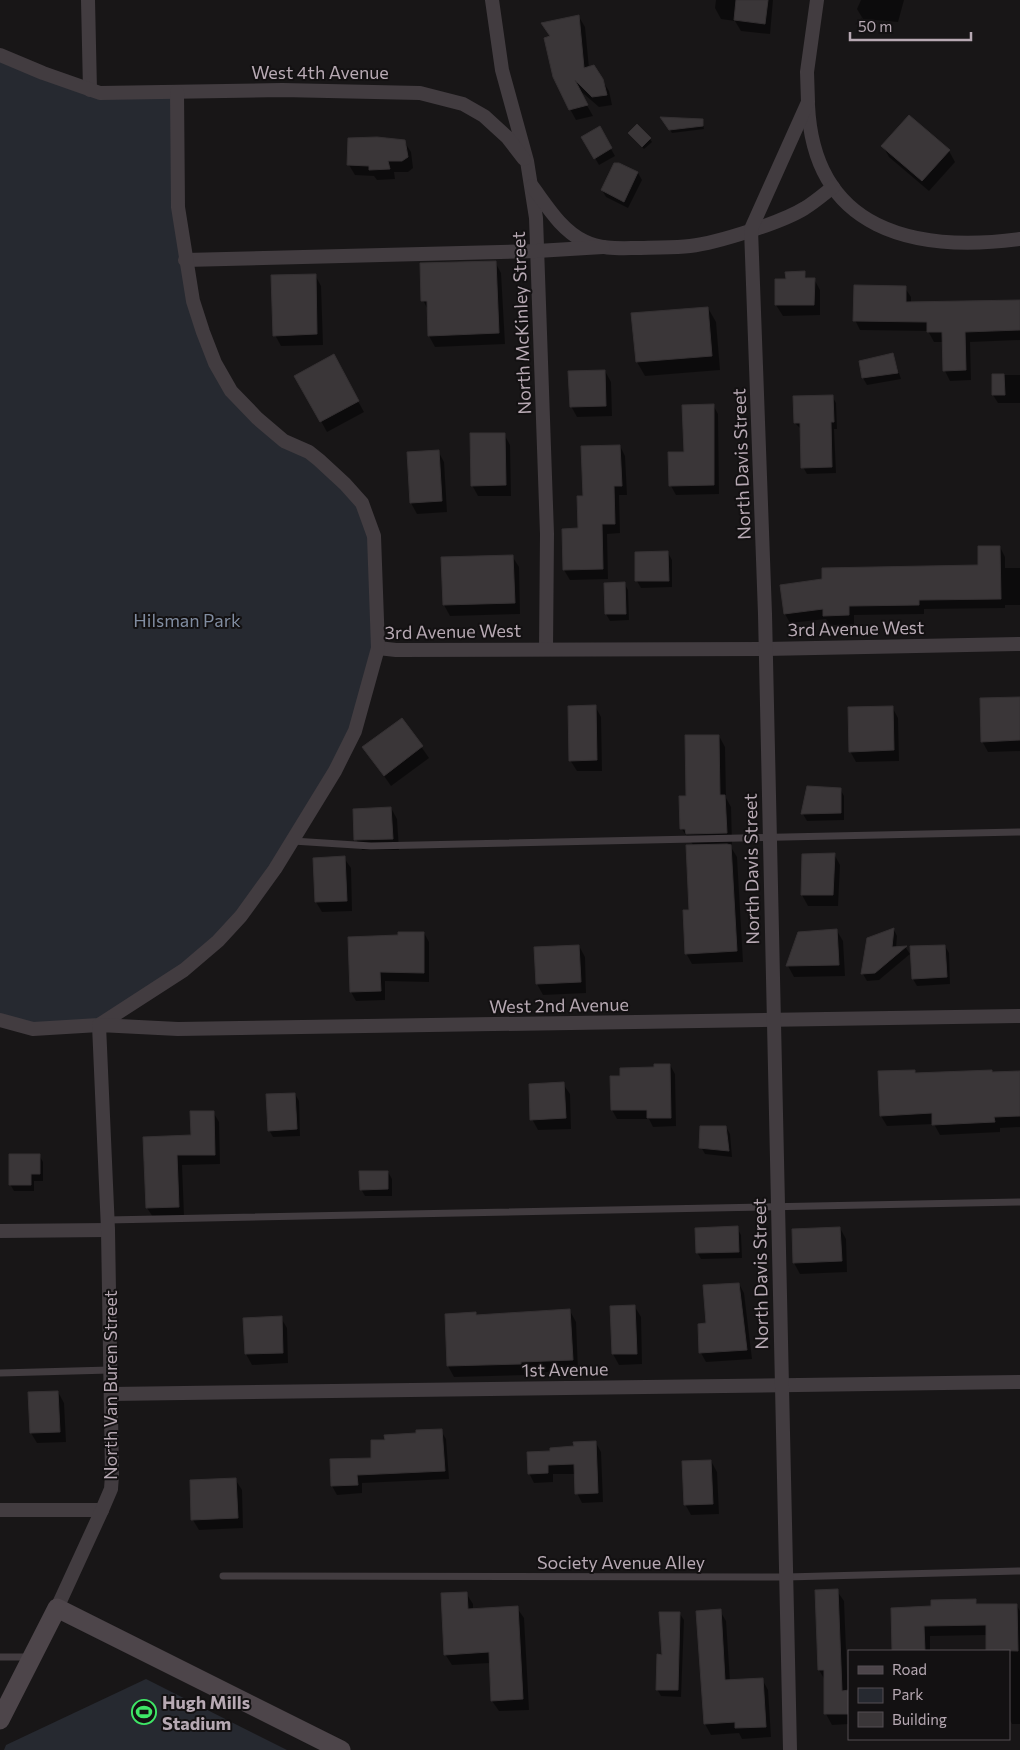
<svg xmlns="http://www.w3.org/2000/svg" width="1020" height="1750" viewBox="0 0 1020 1750" font-family="Commissioner,sans-serif">
	<rect width="100%" height="100%" fill="#181617"/>
	<g fill="#262930">
		<path d="M0,59L100,97L174,96L192,308L230,394L309,456L358,503L372,536L376,648L353,731L311,809L217,940L102,1021L34,1028L0,1018Z"/>
		<path d="M146,1679L287,1750H4L6,1745Z"/>
	</g>
	<g fill="#0007">
		<path d="M716,0H773L770,34L741,31L735,21L721,19L715,8Z"/>
		<path d="M861,0H904L898,22L863,19L857,9Z"/>
		<path d="M579,17L585,27L589,68L602,80L609,91L612,105L599,107L577,88L593,116L576,120L570,109L551,37L543,24Z"/>
		<path d="M663,118L702,121L704,129L672,133Z"/>
		<path d="M599,128L615,156L599,165L583,137Z"/>
		<path d="M631,136L650,139L652,142L644,149Z"/>
		<path d="M404,141L411,152L413,168L408,172H394L395,179L377,180L374,176L355,175L349,165Z"/>
		<path d="M883,146L949,151L955,162L929,191L889,157Z"/>
		<path d="M638,173L642,180L628,208L606,197L602,190Z"/>
		<path d="M495,262L501,273L505,344L435,347L429,336L428,310L423,300Z"/>
		<path d="M804,273L808,280L814,279L820,290V315L783,316L776,305V280H787Z"/>
		<path d="M315,275L321,286L323,345L281,346L275,335Z"/>
		<path d="M905,288L911,297V303L1020,302V340L970,342L971,380L950,381L945,371L943,342H934L928,331L860,330L855,320Z"/>
		<path d="M708,308L716,322L720,370L645,376L637,362Z"/>
		<path d="M893,355L901,379L867,385L863,378Z"/>
		<path d="M333,356L364,412L327,432L296,376Z"/>
		<path d="M605,371L611,382L612,416L577,417L571,406Z"/>
		<path d="M993,375H1020V403H998L993,395Z"/>
		<path d="M832,396L836,403L837,429H834L836,473L807,474L803,467L802,430L795,423Z"/>
		<path d="M713,405L718,414L719,494L676,495L671,486L685,453Z"/>
		<path d="M504,434L510,445L511,496H478L472,485Z"/>
		<path d="M620,446L625,456L627,495H619L620,533L607,534L608,579L570,580L564,570L563,530H579L584,497Z"/>
		<path d="M438,451L444,462L447,512L417,514L411,503L408,453Z"/>
		<path d="M1000,547L1005,557V568H1020V605H1005V608L924,609V614L854,615V625H830L826,619L790,623L785,614L979,566Z"/>
		<path d="M668,553L672,560V587L641,588L637,581L636,554Z"/>
		<path d="M512,556L519,567L520,614L450,616L444,605L443,558Z"/>
		<path d="M624,583L628,590L629,620L610,621L606,614L605,584Z"/>
		<path d="M1020,700V751L988,752L982,741Z"/>
		<path d="M595,706L601,717L602,771H577L570,760Z"/>
		<path d="M892,707L898,718L899,761L856,762L850,751Z"/>
		<path d="M402,719L429,758L391,786L364,747Z"/>
		<path d="M719,736L725,747L726,798L731,807L732,844H729L737,857L743,962L692,964L686,953L694,846L681,828L687,797Z"/>
		<path d="M840,789L844,796V820L807,821L803,814Z"/>
		<path d="M391,808L397,819L399,850H362L356,839Z"/>
		<path d="M834,854L840,865L838,906H808L802,895L803,856Z"/>
		<path d="M344,858L351,868L352,911L322,912L316,902Z"/>
		<path d="M894,930L897,936L896,948H906L910,954L879,980L867,981L863,974L868,939Z"/>
		<path d="M837,931L843,941L845,976L794,977L788,966L799,934Z"/>
		<path d="M424,933L429,942V982L385,981V1000L356,1001L351,992L399,936Z"/>
		<path d="M579,946L585,957L586,993L543,995L537,984Z"/>
		<path d="M945,946L949,953L950,984L917,986L913,979Z"/>
		<path d="M670,1065L675,1074L676,1126L653,1127L649,1119H617L612,1110V1078L621,1077Z"/>
		<path d="M914,1071L916,1074L1020,1072V1127L1000,1128V1132L940,1135L934,1124L887,1126L881,1116Z"/>
		<path d="M563,1084L570,1094L571,1129L538,1130L532,1119Z"/>
		<path d="M295,1094L299,1101L300,1136L273,1137L269,1130Z"/>
		<path d="M213,1112L219,1122L220,1164L182,1165L184,1216L153,1217L147,1208L144,1138L192,1136Z"/>
		<path d="M726,1127L730,1134L732,1157L705,1154L701,1147Z"/>
		<path d="M39,1155L43,1162V1181H34V1191H14L10,1184Z"/>
		<path d="M388,1172L392,1179V1196H365L361,1189Z"/>
		<path d="M737,1228L741,1235L742,1258L701,1259L697,1252Z"/>
		<path d="M840,1228L846,1239L847,1272L800,1274L794,1263Z"/>
		<path d="M739,1284L744,1293L752,1359L706,1362L701,1353L699,1325L707,1324Z"/>
		<path d="M635,1307L641,1317L642,1364L619,1365L613,1354Z"/>
		<path d="M570,1311L576,1322L578,1371L526,1373L527,1375L454,1377L448,1366L477,1316Z"/>
		<path d="M281,1318L287,1328L288,1363L252,1365L246,1354Z"/>
		<path d="M58,1392L64,1403L66,1442L37,1443L31,1433Z"/>
		<path d="M441,1431L446,1439L449,1479L362,1483V1493L337,1495L332,1486L331,1461L373,1459L386,1442Z"/>
		<path d="M596,1443L601,1452L603,1502L582,1503L577,1493L576,1474H553V1482L534,1483L529,1473L551,1452Z"/>
		<path d="M711,1461L717,1472L719,1514L691,1515L685,1504Z"/>
		<path d="M235,1479L242,1490L243,1528L199,1530L193,1520Z"/>
		<path d="M837,1591L844,1601L849,1724L832,1725L826,1714L825,1680L819,1670Z"/>
		<path d="M466,1593L473,1604V1610L517,1608L524,1618L529,1710L499,1711L492,1701L490,1663L452,1665L445,1654Z"/>
		<path d="M975,1600L978,1606H1017L1020,1611V1724H1012L1009,1718V1651H988L987,1635L930,1636V1651H894L892,1609L932,1607Z"/>
		<path d="M720,1611L726,1621L730,1681L762,1679L768,1690L771,1737L742,1739L739,1733L711,1735L705,1724Z"/>
		<path d="M680,1614L684,1620L681,1697L661,1696L657,1689L663,1656Z"/>
	</g>
	<g fill="#3a3638" stroke="#343032">
		<path d="M736,0H768L765,24L734,20Z"/>
		<path d="M579,15L584,68L594,65L603,79L607,95L592,97L575,80L588,105L569,110L553,77L544,38L550,36L541,23Z"/>
		<path d="M909,115L950,150L922,181L881,146Z"/>
		<path d="M660,117L703,119V126L669,130Z"/>
		<path d="M637,124L651,138L642,147L628,133Z"/>
		<path d="M600,126L612,148L594,159L581,137Z"/>
		<path d="M377,137L405,140L408,157L402,161H388L390,169L369,170V166L347,165L348,138Z"/>
		<path d="M614,163H619L638,172L624,202L601,190Z"/>
		<path d="M496,261L499,333L428,336L427,301H421L420,263Z"/>
		<path d="M805,271V278H815L814,305H775V279H786L785,272Z"/>
		<path d="M316,274L317,334L273,336L271,275Z"/>
		<path d="M854,285L906,286V302L1020,300V330L965,332L966,370L943,371L942,332H927V322L853,321Z"/>
		<path d="M708,307L712,356L636,362L631,313Z"/>
		<path d="M893,353L898,373L862,378L859,361Z"/>
		<path d="M334,354L359,401L320,422L294,376Z"/>
		<path d="M605,370L606,406L570,407L568,371Z"/>
		<path d="M992,374H1004L1005,395H992Z"/>
		<path d="M833,395L834,422H831L832,467L801,468L800,423H794L793,396Z"/>
		<path d="M714,404V485L669,486L668,452H684L682,405Z"/>
		<path d="M470,433H505L506,485L471,486Z"/>
		<path d="M620,445L622,486H614L615,524H602L603,569L563,570L562,529L578,528L577,496H583L581,446Z"/>
		<path d="M439,450L442,501L410,503L407,452Z"/>
		<path d="M978,546H1000L1001,599L919,600V605L849,606V615L823,616V609L784,614L780,585L822,579V568L978,565Z"/>
		<path d="M668,551L669,581H635V552Z"/>
		<path d="M513,555L515,603L443,605L441,557Z"/>
		<path d="M625,582L626,614H605L604,583Z"/>
		<path d="M1020,697V740L981,742L980,698Z"/>
		<path d="M596,705L597,760L569,761L568,706Z"/>
		<path d="M893,706L894,750L849,752L848,707Z"/>
		<path d="M402,718L423,746L384,776L362,747Z"/>
		<path d="M685,735H719L720,795H725L727,833L686,834L685,829H680L679,796H686Z"/>
		<path d="M807,786L841,788V813L801,814Z"/>
		<path d="M391,807L393,839L354,840L353,809Z"/>
		<path d="M727,844L731,845L737,951L685,954L683,910H689L686,845Z"/>
		<path d="M835,853L833,895H801L802,854Z"/>
		<path d="M345,856L347,901L315,902L313,858Z"/>
		<path d="M894,928L892,947L907,946L875,973L861,974L867,938Z"/>
		<path d="M837,929L839,965L786,966L798,932Z"/>
		<path d="M398,932H424V973L380,972L381,991L350,992L348,937L398,935Z"/>
		<path d="M579,945L581,982L536,984L534,947Z"/>
		<path d="M945,945L947,977L912,979L910,946Z"/>
		<path d="M654,1064H670L671,1118H647V1110H611L610,1076H620V1068L654,1067Z"/>
		<path d="M915,1070V1073L992,1070V1072L1020,1071V1116L994,1117L995,1122L932,1125V1113L880,1116L878,1071Z"/>
		<path d="M564,1082L566,1118L530,1120L529,1084Z"/>
		<path d="M295,1093L297,1129L268,1131L266,1094Z"/>
		<path d="M190,1111H214L215,1155H177L179,1207L146,1208L143,1137L191,1135Z"/>
		<path d="M700,1126H726L729,1151L699,1148Z"/>
		<path d="M9,1154H40V1174H31V1185H9Z"/>
		<path d="M359,1171H388V1189L360,1190Z"/>
		<path d="M738,1226L739,1252L696,1253L695,1228Z"/>
		<path d="M840,1227L842,1261L793,1263L792,1229Z"/>
		<path d="M739,1283L747,1350L699,1353L698,1324L706,1323L703,1285Z"/>
		<path d="M635,1305L637,1354H612L610,1306Z"/>
		<path d="M570,1309L573,1360L521,1362V1364L447,1366L445,1314L476,1312V1315Z"/>
		<path d="M282,1316L283,1353L245,1354L243,1318Z"/>
		<path d="M58,1391L60,1432L30,1433L28,1392Z"/>
		<path d="M442,1429L445,1471L357,1475L358,1485L331,1486L330,1459L371,1458V1440H385L384,1435L416,1433V1430Z"/>
		<path d="M596,1441L598,1493L575,1494L574,1464L548,1465V1473L528,1474L527,1452L550,1451V1448L574,1446L573,1442Z"/>
		<path d="M711,1460L713,1504L684,1505L682,1461Z"/>
		<path d="M236,1478L238,1518L191,1520L190,1480Z"/>
		<path d="M838,1589L842,1691L849,1690V1714H824V1670H818L815,1590Z"/>
		<path d="M467,1592L468,1609L518,1606L523,1699L491,1701L489,1652L444,1655L441,1593Z"/>
		<path d="M976,1599V1604H1017L1018,1651L986,1650V1625L924,1626L925,1651H892L891,1608L931,1606V1600Z"/>
		<path d="M721,1609L725,1680L763,1678L766,1727L735,1728V1722L704,1724L696,1611Z"/>
		<path d="M659,1612H680L678,1690H656L657,1654L662,1655Z"/>
	</g>
	<g fill="none" stroke-linecap="round" stroke-linejoin="round">
		<g stroke="#423c40" stroke-width="7">
			<path d="M293,841L371,846L1020,832"/>
			<path d="M107,1220L1020,1202"/>
			<path d="M0,1373L110,1370"/>
			<path d="M223,1576L786,1577L1020,1571"/>
			<path d="M0,1657H31"/>
		</g>
		<g stroke="#423c40" stroke-width="14">
			<path d="M88,0L90,90"/>
			<path d="M492,0L502,70L527,161L536,218L547,534L546,649"/>
			<path d="M0,55L43,73L100,93L282,90L420,93L463,104L484,116L507,137L524,159"/>
			<path d="M808,105C814,231 915,253 1020,239"/>
			<path d="M532,186C547,206 561,230 584,241C602,250 621,248 640,248C657,247 674,248 690,246C717,243 783,222 805,208C815,202 824,194 833,187"/>
			<path d="M185,260L537,251L603,247"/>
			<path d="M378,648L396,650L765,649L1020,644"/>
			<path d="M0,1020L33,1029L99,1025L184,970L218,941L241,916L275,869L335,771L355,731L378,648L374,536L362,503L345,484L319,460L309,452L284,441L257,418L231,391L215,363L203,332L193,301L178,207L177,92"/>
			<path d="M0,1231L108,1230"/>
			<path d="M111,1394L1020,1382"/>
			<path d="M0,1510H102"/>
			<path d="M57,1608L102,1510L111,1489L112,1475L108,1230L99,1025L178,1029L1020,1016"/>
			<path d="M790,1750L765,614L751,229L808,102L807,72L817,0"/>
		</g>
		<path stroke="#4d454a" stroke-width="19" d="M0,1720L57,1608L341,1750"/>
	</g>
	<defs>
		<symbol id="stadium-ring" viewBox="-11 -11 22 22"><circle r="9.5" fill="#131112" stroke="#3fe767" stroke-width="1.5"/><path d="M0-5a6.5 5 0 1 0 0 10a6.5 5 0 1 0 0-10ZM-3.5-1.8h7v3.6h-7Z" fill="#3fe767"/></symbol>
	</defs>
	<g fill-rule="evenodd">
		<use href="#stadium-ring" x="130" y="1698" width="28" height="28"/>
	</g>
	<g text-anchor="middle" dominant-baseline="central" stroke-width="4" stroke-linejoin="round" paint-order="stroke">
		<g font-size="18" fill="#b7a9b3" stroke="#131112">
			<text x="320" y="72">West 4th Avenue</text>
			<text transform="translate(521 323) rotate(-92)">North McKinley Street</text>
			<text transform="translate(741 464) rotate(-92)">North Davis Street</text>
			<text transform="translate(856 628) rotate(-1)">3rd Avenue West</text>
			<text transform="translate(453 631) rotate(-1)">3rd Avenue West</text>
			<text transform="translate(751 869) rotate(-91)">North Davis Street</text>
			<text transform="translate(559 1005) rotate(-1)">West 2nd Avenue</text>
			<text transform="translate(760 1274) rotate(-91)">North Davis Street</text>
			<text transform="translate(565 1369) rotate(-1)">1st Avenue</text>
			<text transform="translate(110 1385) rotate(-90)">North Van Buren Street</text>
			<text x="621" y="1562">Society Avenue Alley</text>
		</g>
		<g font-size="18" fill="#818da1" stroke="#131112">
			<text x="187" y="620">Hilsman Park</text>
		</g>
		<g font-size="18" font-weight="bold" fill="#b7a9b3" stroke="#131112" text-anchor="start">
			<text x="162" y="1702">Hugh Mills<tspan x="162" dy="21">Stadium</tspan></text>
		</g>
	</g>
	<rect x="848" y="1650" width="162" height="90" fill="#131112" stroke="#554e52"/>
	<rect x="858" y="1666" width="25" height="8" fill="#4d454a" stroke="#554e52"/>
	<text x="892" y="1675" font-size="15" fill="#b7a9b3">Road</text>
	<rect x="858" y="1688" width="25" height="15" fill="#262930" stroke="#554e52"/>
	<text x="892" y="1700" font-size="15" fill="#b7a9b3">Park</text>
	<rect x="858" y="1712" width="25" height="15" fill="#3a3638" stroke="#554e52"/>
	<text x="892" y="1725" font-size="15" fill="#b7a9b3">Building</text>
	<path d="M850 32v8h121v-8" fill="none" stroke="#b7a9b3" stroke-width="2.5"/>
	<text x="858" y="32" font-size="15" fill="#b7a9b3" stroke="#131112" stroke-width="4" paint-order="stroke">50 m</text>
</svg>
